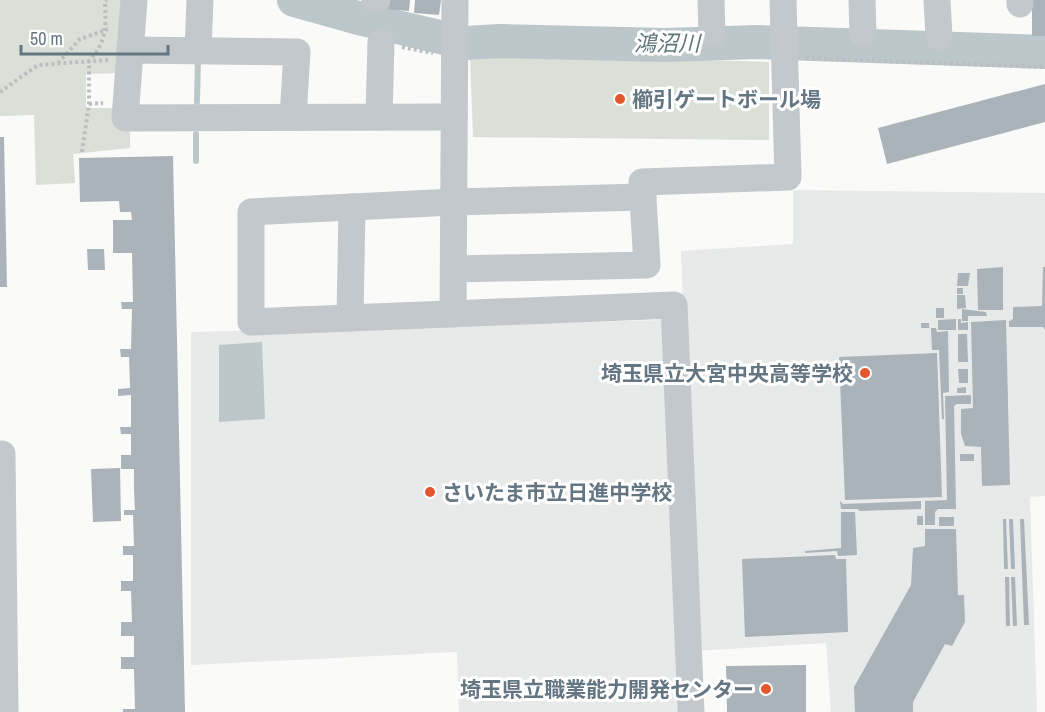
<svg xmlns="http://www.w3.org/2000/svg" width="1045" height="712" viewBox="0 0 1045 712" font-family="'Archivo Narrow','Noto Sans JP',sans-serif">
	<rect width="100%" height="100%" fill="#fafaf8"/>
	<g fill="#e8e9e9">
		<path d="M793,190L1045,193V496L1030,497L1037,712H831L826,643L696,651L681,251L793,244Z"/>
		<path d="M664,320L677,712H459L457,652L191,665V332Z"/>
	</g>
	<g fill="#dadfd7">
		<path d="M0,0H123L120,73L86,74V108H118L130,124V148L73,154L75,183L36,185L34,115L0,116Z"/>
		<path d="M470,53L769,62V140L473,137Z"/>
	</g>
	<path fill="#bbc7cb" d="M262,342L265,419L219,422V345Z"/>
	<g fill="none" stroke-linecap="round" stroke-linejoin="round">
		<g stroke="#bbc7cb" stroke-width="6">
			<path d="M197,102L198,57"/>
			<path d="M196,161V134"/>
		</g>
		<path stroke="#bbc7cb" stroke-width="34" d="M294,0L358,18L466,43L500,41L666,45L757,42L1045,52"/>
	</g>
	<g fill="#aab3b9">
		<path d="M385,0H410L409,11L385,9Z"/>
		<path d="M415,0H441L439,15L414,13Z"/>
		<rect x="1032" y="0" width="13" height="36"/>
		<path d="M1045,84V122L887,164L878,128Z"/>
		<path d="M0,137H4L7,287H0Z"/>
		<path d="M173,156L185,712H123V709H135L134,669H121V657H134V636H121V622H132L131,591H121V581H133V555H123V546H134L133,515H124V510H135L134,490V469H121V455H131V434H121L120,427H131V395L118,396V389L130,388L129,357H121L120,349H131L132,309H122L121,302H133L132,253H113V220H132L131,212H120L119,201L80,202L79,158Z"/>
		<path d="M87,249H104L105,270H88Z"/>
		<path d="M1003,267V310H978L977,269Z"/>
		<path d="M1043,267H1045V330L1043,327H1009V321L1013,319V307L1042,306Z"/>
		<path d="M958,273H970L968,286H957Z"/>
		<rect x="957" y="288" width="6" height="6"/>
		<path d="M957,295H965L966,308L957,309Z"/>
		<rect x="936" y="308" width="8" height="10"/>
		<path d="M962,309L986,312L987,316H968V321H962Z"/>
		<path d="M956,319V330H938V320Z"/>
		<path d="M958,319H961V323L968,322V330H958Z"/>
		<path d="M1006,320L1010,485L982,486L981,447L965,446L961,434V409L973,408L971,322Z"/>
		<rect x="921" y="323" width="8" height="5"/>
		<path d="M931,328H936L937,332L948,331L949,392L943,393L944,419H942L939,350H932Z"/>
		<path d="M958,334H967L968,362H958Z"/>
		<path d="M937,353L942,497L845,500L839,357Z"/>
		<path d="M958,369H968V383H959Z"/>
		<path d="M966,387V393H957V388Z"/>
		<path d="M971,395V404H957L954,406L956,509H938L935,512V525H925V501L947,500L945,396Z"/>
		<rect x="960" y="454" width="14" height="7"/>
		<path d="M120,468L121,521L93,522L91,469Z"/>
		<path d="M840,501L843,504L921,501V509L859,511L858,509H841Z"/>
		<path d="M841,512H855L857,555L838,556L837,551L805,553V551L841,548Z"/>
		<rect x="917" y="516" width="6" height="9"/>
		<rect x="939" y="517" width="15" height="9"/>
		<path d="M1003,519H1006L1008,569H1004Z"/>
		<path d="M1009,519H1013L1015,569H1011Z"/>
		<path d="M1020,519H1024L1029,625H1024Z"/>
		<path d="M925,529H956L958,595H964L965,622L952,646L945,644L913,702V712H855L854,687L911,585L913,548L925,546Z"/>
		<path d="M835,555L836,559H846L848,632L745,637L742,559Z"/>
		<path d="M1005,577H1009L1010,626H1006Z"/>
		<path d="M1011,577H1015L1017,626H1013Z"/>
		<path d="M806,665V712H727L726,666Z"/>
	</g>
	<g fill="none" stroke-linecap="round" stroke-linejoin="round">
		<g stroke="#bbbfc2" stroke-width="4" stroke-dasharray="3 3" stroke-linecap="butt">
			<path d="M402,47L433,53"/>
			<path d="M806,58L1045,67"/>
			<path d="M58,63L80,39L108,29"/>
			<path d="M0,92L38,65L108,60"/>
			<path d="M89,104L103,103"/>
			<path d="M82,152L89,104V61C107,41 106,27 105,1L107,0"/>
		</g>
		<g stroke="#c3c8cc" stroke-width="27">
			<path d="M134,0L125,118L454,117"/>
			<path d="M375,0H377"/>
			<path d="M711,0L712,34"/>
			<path d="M862,0L863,34"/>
			<path d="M937,0L939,37"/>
			<path d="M1020,4V0"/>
			<path d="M130,50L297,52L293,117"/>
			<path d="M198,51L200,0"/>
			<path d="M379,117L381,42"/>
			<path d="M643,197L454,202L251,212V322L674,305L691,712"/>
			<path d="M454,269L647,265L642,182L788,177L783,0"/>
			<path d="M453,314L455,0"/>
			<path d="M350,318L352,207"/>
			<path d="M2,454L5,712"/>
		</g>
	</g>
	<g fill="#e4572e" stroke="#fff" stroke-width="2">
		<circle cx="620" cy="99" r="6"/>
		<circle cx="865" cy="373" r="6"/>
		<circle cx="430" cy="492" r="6"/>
		<circle cx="766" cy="689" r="6"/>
	</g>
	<g text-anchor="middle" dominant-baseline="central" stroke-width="6" stroke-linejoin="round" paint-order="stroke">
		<g font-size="21" font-weight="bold" fill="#657683" stroke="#fff" text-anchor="start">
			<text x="632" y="99">櫛引ゲートボール場</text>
			<text x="853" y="373" text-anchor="end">埼玉県立大宮中央高等学校</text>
			<text x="442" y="492">さいたま市立日進中学校</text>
			<text x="754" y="689" text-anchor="end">埼玉県立職業能力開発センター</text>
		</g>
		<g font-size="22" font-style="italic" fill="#60757c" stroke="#fff">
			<text x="667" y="43">鴻沼川</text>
		</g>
	</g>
	<path d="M21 45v9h147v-9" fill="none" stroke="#657683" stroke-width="3"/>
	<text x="30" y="45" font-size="18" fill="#657683" stroke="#ffffff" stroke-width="4.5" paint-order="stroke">50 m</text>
</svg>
